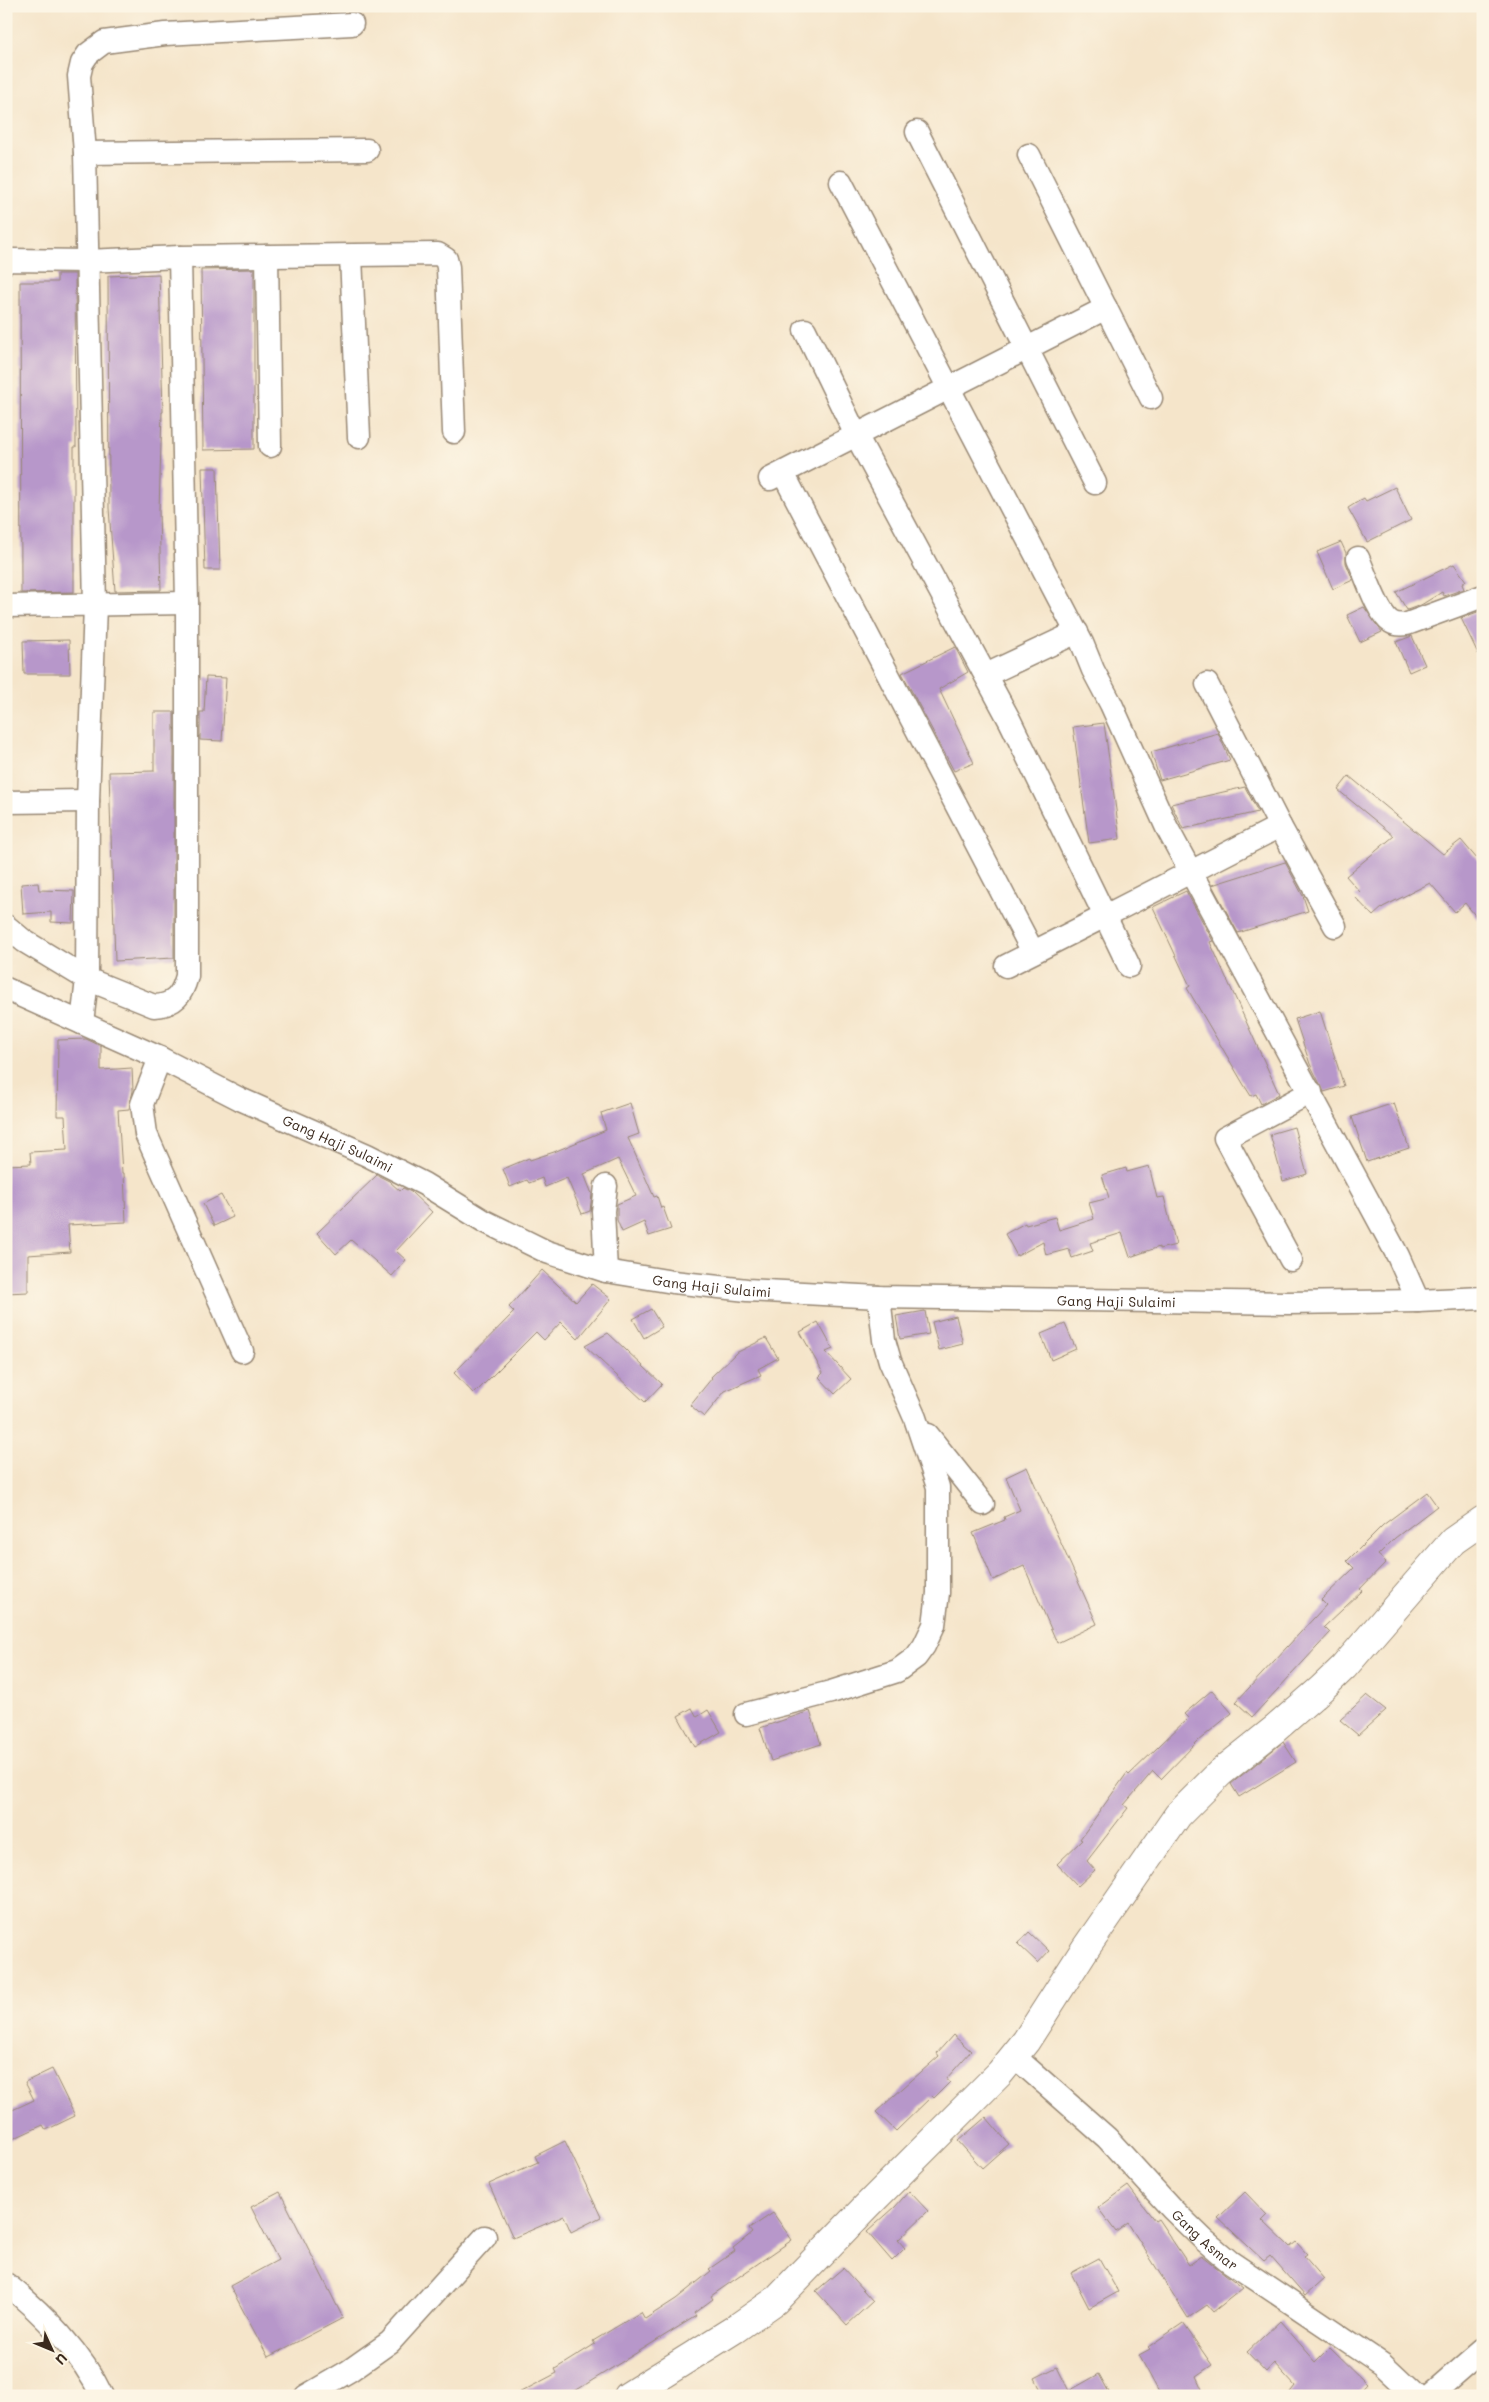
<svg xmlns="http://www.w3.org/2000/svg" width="1489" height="2402" viewBox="0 0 1489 2402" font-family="Mali,sans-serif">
	<rect width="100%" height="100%" fill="#fcf5e5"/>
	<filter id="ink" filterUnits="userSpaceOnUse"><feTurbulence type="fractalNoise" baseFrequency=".02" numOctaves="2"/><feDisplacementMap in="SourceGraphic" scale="10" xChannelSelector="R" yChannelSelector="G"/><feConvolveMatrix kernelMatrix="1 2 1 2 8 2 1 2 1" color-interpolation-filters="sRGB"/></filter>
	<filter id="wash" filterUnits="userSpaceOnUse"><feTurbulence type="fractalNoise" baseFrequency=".0096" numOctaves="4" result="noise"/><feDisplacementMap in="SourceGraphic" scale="20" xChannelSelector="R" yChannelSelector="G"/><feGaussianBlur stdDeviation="1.12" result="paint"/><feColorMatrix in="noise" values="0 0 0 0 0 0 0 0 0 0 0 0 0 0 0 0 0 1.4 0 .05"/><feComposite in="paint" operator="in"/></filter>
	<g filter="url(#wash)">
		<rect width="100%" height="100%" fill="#f5e5ca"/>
		<g id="blocks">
			<g fill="#b797ca">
				<path d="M254,269V449L203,450L201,270Z"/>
				<path d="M57,274H75L76,447H74V592L21,593L20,282H57Z"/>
				<path d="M159,274L163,412H162L159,510L161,590L115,591L109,508L108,276Z"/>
				<path d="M202,468H217L220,570H205Z"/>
				<path d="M1395,487L1411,520L1367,542L1348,508L1364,498L1366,501Z"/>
				<path d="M1341,542L1346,553V563L1353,580L1333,589L1317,552Z"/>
				<path d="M1454,564L1466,581L1462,584L1464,589L1444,596L1442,592L1421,605L1407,610L1396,592Z"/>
				<path d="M1364,607L1382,632L1360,642L1347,615Z"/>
				<path d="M1483,610V664L1461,618Z"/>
				<path d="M1412,636L1425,665L1409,672L1396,642Z"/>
				<path d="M69,640L70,674H24L23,641Z"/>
				<path d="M955,647L968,672L939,689L974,763L954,771L902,673Z"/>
				<path d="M206,677L226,678L222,741L200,740V712H204Z"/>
				<path d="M154,712H174V958L115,961L109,772L154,771Z"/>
				<path d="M1104,723L1120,839L1089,843L1073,727Z"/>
				<path d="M1218,733L1230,760L1160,780L1151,752Z"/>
				<path d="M1349,776L1443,854L1461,840L1483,866V925L1465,903L1455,912L1430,883L1383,907L1373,916L1355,897L1360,892L1346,876L1394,836L1338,790Z"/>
				<path d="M1245,787L1258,812L1183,829L1171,804Z"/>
				<path d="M1285,862L1303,896L1308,911L1238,933L1212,885Z"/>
				<path d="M38,883L39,890L74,891L73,923L51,922V912L23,914L21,884Z"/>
				<path d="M1186,891L1213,941L1210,942L1279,1094L1261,1104L1256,1094L1251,1096L1244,1085L1187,988L1190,986L1153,907Z"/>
				<path d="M1320,1011L1344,1086L1324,1092L1310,1064L1295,1019Z"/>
				<path d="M86,1039L101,1046V1070L132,1068L133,1091L129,1109L118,1110L122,1173H124L126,1222L68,1225L70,1252L28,1255V1292L6,1293V1165L31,1164L30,1152L67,1150L65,1116H57L58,1040Z"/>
				<path d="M630,1103L639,1134L628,1138L654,1197L657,1196L661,1208L663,1207L671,1229L649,1236L644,1222L622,1232L617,1220V1204L636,1196L618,1159L584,1174L592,1194L590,1211L582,1214L567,1178L545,1187L542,1178L529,1183L527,1180L510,1187L503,1169L529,1158L530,1160L554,1152L606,1130L601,1113Z"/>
				<path d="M1394,1103L1409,1148L1367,1162L1352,1117Z"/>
				<path d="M1294,1127L1307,1174L1283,1181L1270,1134Z"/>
				<path d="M1149,1166L1157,1198L1164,1197L1176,1245L1159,1249V1247L1130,1257L1122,1233L1090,1243L1093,1251L1072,1258L1069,1249L1046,1255L1043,1242L1017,1256L1005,1234L1025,1223L1026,1225L1055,1217L1059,1230L1094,1219L1089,1203L1109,1198L1102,1175L1126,1168L1127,1172Z"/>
				<path d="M377,1175L389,1181L400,1191L403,1188L411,1192L432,1212L396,1251L406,1260L392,1276L351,1240L336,1254L317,1233Z"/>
				<path d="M221,1195L233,1217L214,1226L203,1204Z"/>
				<path d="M542,1270L576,1302L592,1284L611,1299L578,1339L561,1322L544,1340L536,1332L474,1394L454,1373L514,1312L509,1307Z"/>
				<path d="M651,1309L662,1327L644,1338L633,1319Z"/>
				<path d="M925,1311L929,1334L900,1339L896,1316Z"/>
				<path d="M956,1316L963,1344L939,1350L932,1322Z"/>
				<path d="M818,1322L833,1349L826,1352L851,1379L835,1394L819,1377L823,1373L800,1332Z"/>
				<path d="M1065,1324L1076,1349L1051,1360L1041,1334Z"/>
				<path d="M608,1333L662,1384L645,1402L585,1346Z"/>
				<path d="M766,1338L778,1358L758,1369L761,1375L725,1391L704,1417L690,1405L712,1378L711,1377L736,1353Z"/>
				<path d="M1027,1467L1097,1624L1057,1643L1024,1566L993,1580L973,1533L1005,1520L1004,1517L1020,1510L1006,1477Z"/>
				<path d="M1427,1492L1437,1506L1395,1538L1378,1555L1386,1562L1360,1589L1362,1591L1324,1627L1330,1633L1252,1717L1236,1702L1326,1605L1321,1600L1354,1568L1347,1561L1383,1525Z"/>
				<path d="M1212,1690L1232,1713L1198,1741L1161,1779L1153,1771L1124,1805L1128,1808L1087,1861L1095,1870L1078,1886L1057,1864L1082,1840L1080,1839L1127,1773L1129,1775L1188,1718L1184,1714Z"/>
				<path d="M1367,1695L1386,1710L1358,1735L1340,1720Z"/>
				<path d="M692,1708L697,1717L708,1710L721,1732L695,1747L678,1716Z"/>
				<path d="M810,1711L821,1744L771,1761L760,1728Z"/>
				<path d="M1283,1742L1296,1762L1239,1797L1231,1784Z"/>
				<path d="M1029,1932L1049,1951L1038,1963L1018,1944Z"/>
				<path d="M953,2035L971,2051L946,2079L950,2082L934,2098L932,2096L896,2131L876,2112L939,2056L937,2053Z"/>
				<path d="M52,2069L75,2116L46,2130L43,2125L6,2142V2113L34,2100L25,2082Z"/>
				<path d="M986,2117L1009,2144L982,2168L958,2141Z"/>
				<path d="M565,2141L601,2217L571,2232L564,2216L513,2238L489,2184L538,2162L535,2156Z"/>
				<path d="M1128,2186L1155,2221L1158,2219L1189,2265L1202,2256L1243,2288L1213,2312L1207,2305L1188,2318L1128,2223L1116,2232L1098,2208Z"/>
				<path d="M909,2191L928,2211L898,2240L905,2248L892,2261L867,2232L895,2207Z"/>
				<path d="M280,2192L343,2318L268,2357L230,2286L278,2260L251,2207Z"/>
				<path d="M1245,2192L1267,2215L1262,2220L1290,2247L1296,2242L1307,2254L1304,2256L1324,2279L1305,2296L1270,2256L1264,2261L1218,2218Z"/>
				<path d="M773,2213L792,2240L711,2296L713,2299L694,2313L696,2316L567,2396H513L557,2373L555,2369L595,2344L593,2341L641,2312L645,2319L676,2299L711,2271L709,2269L735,2251L733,2248L752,2233L749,2229Z"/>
				<path d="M1099,2258L1118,2292L1089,2308L1071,2273Z"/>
				<path d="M843,2268L873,2301L847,2325L816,2291Z"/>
				<path d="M1280,2321L1316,2362L1330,2348L1367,2384L1356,2396H1287L1295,2386L1274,2363L1266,2372L1247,2352Z"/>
				<path d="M1183,2323L1212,2365L1196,2376L1205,2396H1161L1139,2355L1150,2349L1148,2347Z"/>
				<path d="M1057,2367L1069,2391L1099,2374L1111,2396H1044L1035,2378Z"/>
			</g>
		</g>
	</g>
	<g filter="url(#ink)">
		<use href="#blocks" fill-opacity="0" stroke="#988874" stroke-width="1"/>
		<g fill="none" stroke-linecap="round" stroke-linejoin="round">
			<defs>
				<g id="minor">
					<path d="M917,132L1095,483"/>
					<path d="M85,153L367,150"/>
					<path d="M1029,155L1151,398"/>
					<path d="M841,182L1082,643L1093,670L1111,704L1167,828L1398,1256L1418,1301"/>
					<path d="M267,256L270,446"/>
					<path d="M351,256L359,437"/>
					<path d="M6,262L10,260L86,261L180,257L438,254L446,259L448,267L454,432"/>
					<path d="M805,330L856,435L1010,721L1105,916L1006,966"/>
					<path d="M783,473L1033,952"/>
					<path d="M770,479L1106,308"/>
					<path d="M1358,558C1365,573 1377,613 1391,622C1396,625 1401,625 1407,624L1483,596"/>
					<path d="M6,606L187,603"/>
					<path d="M986,675L1077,632"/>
					<path d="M1207,684L1280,826"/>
					<path d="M6,802L88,801"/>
					<path d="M6,926L24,941L87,979L154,1006C175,1005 182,995 187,976V603L180,257"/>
					<path d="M1129,966L1105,916L1280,826L1335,926"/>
					<path id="s1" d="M6,989L160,1058L240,1099L367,1155L424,1184L484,1221L547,1252L606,1271L673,1282L747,1290L879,1297L1288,1303L1418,1301L1483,1298"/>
					<path d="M82,1023L87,979L88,801L95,605L85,153L79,76L82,63L88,54L104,42L165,34L352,24"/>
					<path d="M160,1058L142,1104L146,1134L242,1351"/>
					<path d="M606,1186L603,1211L606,1271"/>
					<path d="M1291,1260L1225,1138L1311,1092"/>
					<path d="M928,1435L983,1504"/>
					<path d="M746,1714L831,1692L897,1671L916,1657L924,1646L934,1625L938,1593V1487L915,1418L890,1361L884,1340L879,1297"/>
					<path id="s2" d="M1015,2057L1107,2138L1172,2209L1204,2240L1229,2261L1382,2364L1416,2396"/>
					<path d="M6,2284C43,2313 82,2353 102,2396"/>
					<path d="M306,2396L349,2371L390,2342L485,2237"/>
					<path d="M1430,2396L1483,2350"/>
				</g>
				<path id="tertiary" d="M628,2396L735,2329L775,2301L867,2206L1000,2073L1026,2041L1085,1949L1178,1815L1220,1773L1275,1729L1321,1689L1344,1667L1453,1541L1483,1520"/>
			</defs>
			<use href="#minor" stroke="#988874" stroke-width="25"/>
			<use href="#tertiary" stroke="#988874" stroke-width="30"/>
			<use href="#minor" stroke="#fff" stroke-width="22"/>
			<use href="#tertiary" stroke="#fff" stroke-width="28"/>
		</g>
	</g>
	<g text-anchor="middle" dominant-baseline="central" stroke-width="4" stroke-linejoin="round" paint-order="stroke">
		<g font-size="14" fill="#3b2a1e" stroke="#fcf5e5">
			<text stroke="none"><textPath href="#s1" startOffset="366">Gang Haji Sulaimi</textPath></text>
			<text stroke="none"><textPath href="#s1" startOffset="771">Gang Haji Sulaimi</textPath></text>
			<text stroke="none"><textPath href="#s1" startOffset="1176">Gang Haji Sulaimi</textPath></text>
			<text stroke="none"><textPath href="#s2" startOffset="264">Gang Asmar</textPath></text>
		</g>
	</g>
	<rect width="1489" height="2402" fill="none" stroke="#fcf5e5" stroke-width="25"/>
	<g transform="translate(52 2350) rotate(134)" stroke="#fcf5e5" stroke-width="4" paint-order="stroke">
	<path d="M0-4L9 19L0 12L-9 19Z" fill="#3b2a1e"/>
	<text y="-8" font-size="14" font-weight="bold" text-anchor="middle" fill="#3b2a1e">U</text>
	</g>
</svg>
